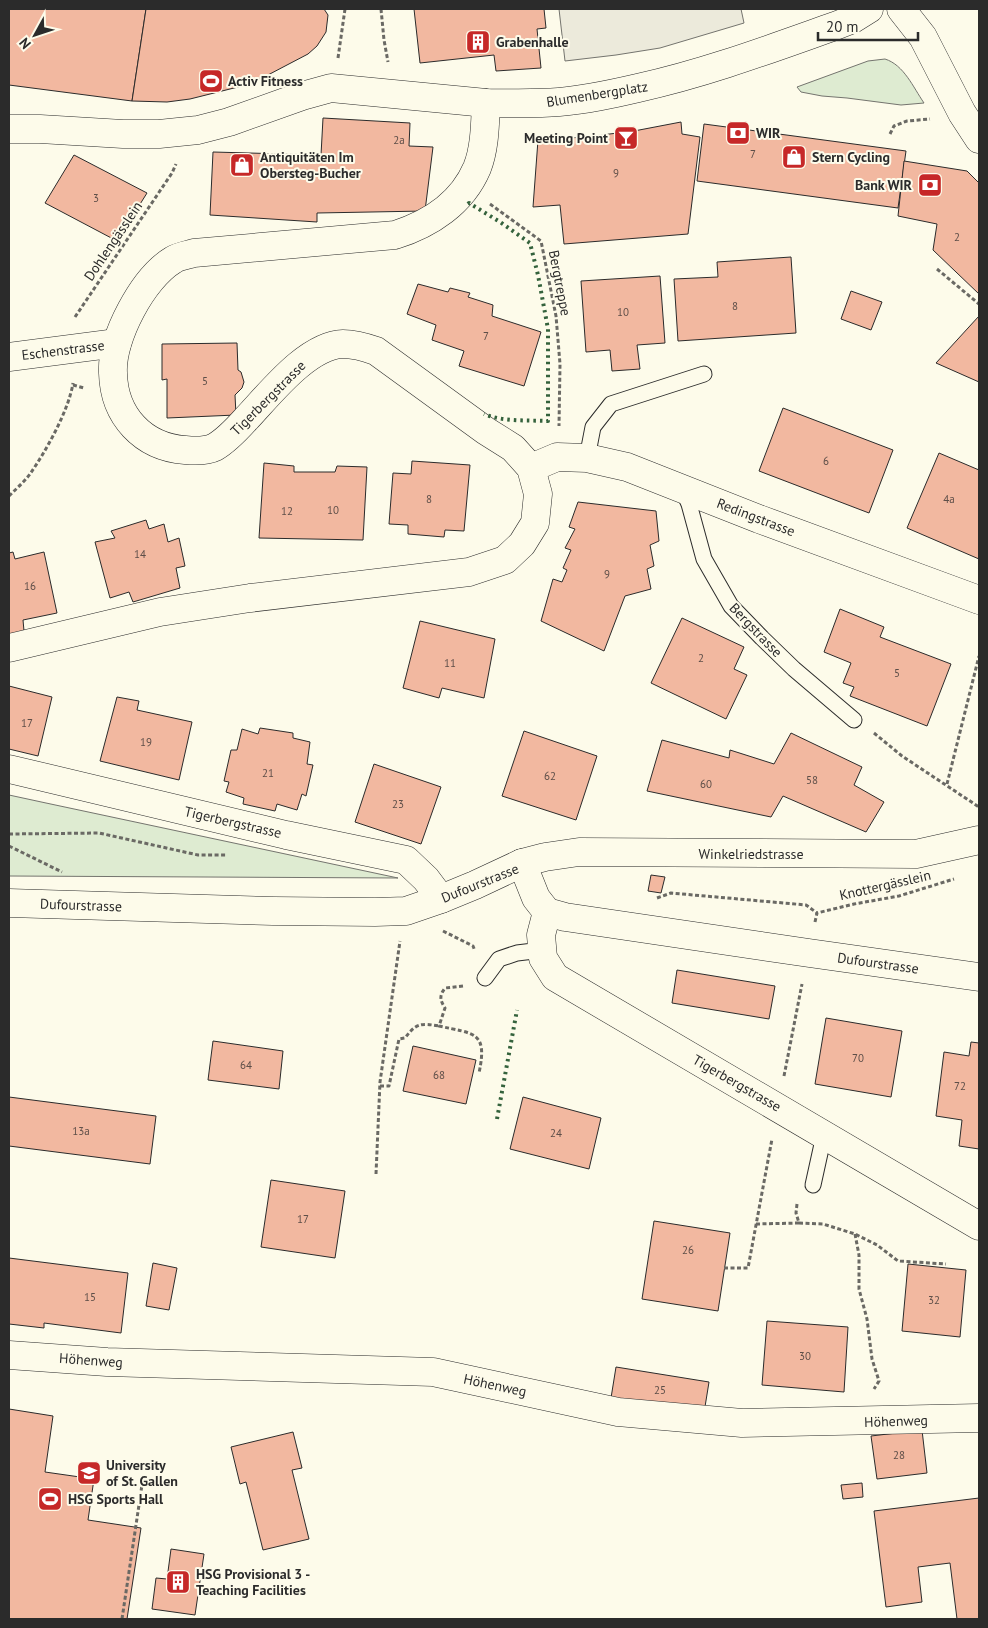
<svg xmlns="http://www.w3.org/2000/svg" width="988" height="1628" viewBox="0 0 988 1628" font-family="'PT Sans',sans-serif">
	<rect width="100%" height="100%" fill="#fdfbea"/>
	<g fill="#deebd1" stroke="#74746e">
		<path d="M885,59C904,65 913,87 924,103L901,105L847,98L822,96L801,92L797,87L868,61Z"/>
		<path d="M9,795L46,803L398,878L9,876Z"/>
	</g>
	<path fill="#eceadb" stroke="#74746e" d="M559,9H741L744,23L660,48L616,55L565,61Z"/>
	<g fill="#f2b8a0" stroke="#2b2b2b">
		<path d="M9,9H146L132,101L9,85Z"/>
		<path d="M146,9H324L328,15L326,32L317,46L308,54L266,76L242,86L190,99L167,102L132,101Z"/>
		<path d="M414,9H544L546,28L537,29L541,68L496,71L494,55L420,63Z"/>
		<path d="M323,118L410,123L409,146L433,147L425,211L317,213V222L210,215L213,152L321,155Z"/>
		<path d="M681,122L682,134L700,137L688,234L564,244L560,205L533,207L538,140L585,137L634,131Z"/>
		<path d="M704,124L906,151L898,208L697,181Z"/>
		<path d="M74,155L147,193L117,241L45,203Z"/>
		<path d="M904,161L967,171L979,183V294L933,250L937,224L898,216Z"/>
		<path d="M791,257L796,333L678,341L674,279L718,277L717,262Z"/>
		<path d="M660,276L665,343L637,345L640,369L612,371L610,350L586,352L581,281Z"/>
		<path d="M418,284L448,292L450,288L470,293L468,297L493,305L492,316L541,332L524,386L459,366L464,351L432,340L436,325L407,314Z"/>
		<path d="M851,291L882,302L871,330L841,319Z"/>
		<path d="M979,316V382L936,363Z"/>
		<path d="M237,343L238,370L241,372L244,382L242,388L235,395L236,415L167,418V379L162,380V344Z"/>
		<path d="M783,408L893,450L869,513L759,471Z"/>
		<path d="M939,453L979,470V559L907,528Z"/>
		<path d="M412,461L470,465L464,531L445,530L444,537L408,534V525L389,524L393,473L411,474Z"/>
		<path d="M264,463L294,466V472H335L337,466L367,467L363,540L259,538Z"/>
		<path d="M578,502L656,511L659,541L650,545L654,566L647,569L651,589L625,596L604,651L541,621L553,579L562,582L567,570L563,568L571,550L565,548L575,529L569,527Z"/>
		<path d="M146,520L149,529L164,524L168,542L179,538L185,566L176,568L180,588L133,602L129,592L110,598L95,542L115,538L111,531Z"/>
		<path d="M13,552L15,559L44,552L57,613L23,620L24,631L9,635V553Z"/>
		<path d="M840,609L884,627L880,637L951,664L927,726L850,696L854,687L843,683L851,663L824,652Z"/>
		<path d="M682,618L744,647L734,669L747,675L726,719L651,683Z"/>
		<path d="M420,621L495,639L484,698L442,688L439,698L403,688Z"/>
		<path d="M9,686L52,697L38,756L9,749Z"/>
		<path d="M117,697L139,701L137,710L192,722L179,780L100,761Z"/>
		<path d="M260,728L293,733V738L310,742L307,764L313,765L306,796L302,794L297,810L277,804L275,811L243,804L244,798L226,792L229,782L224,781L231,750H237L242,729L258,734Z"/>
		<path d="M524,731L597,756L576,820L502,796Z"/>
		<path d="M791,733L862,767L854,785L884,802L866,832L783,796L771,817L647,791L662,740L729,758L730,750L774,764Z"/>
		<path d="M374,764L441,787L421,844L355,822Z"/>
		<path d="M651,875L665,877L661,893L648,891Z"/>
		<path d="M677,970L775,986L769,1019L672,1003Z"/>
		<path d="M826,1018L902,1031L891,1097L815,1084Z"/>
		<path d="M213,1041L283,1051L279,1089L208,1080Z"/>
		<path d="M971,1042L979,1043V1149L959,1146L962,1120L936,1116L944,1052L969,1056Z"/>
		<path d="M413,1046L476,1060L466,1104L403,1091Z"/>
		<path d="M9,1097L156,1116L150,1164L9,1146Z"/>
		<path d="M523,1097L601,1118L589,1169L510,1149Z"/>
		<path d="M271,1180L345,1191L335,1258L261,1247Z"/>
		<path d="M654,1221L730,1233L718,1311L642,1299Z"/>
		<path d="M9,1258L128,1273L121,1333L44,1323V1328L9,1324Z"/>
		<path d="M153,1263L177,1268L169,1310L146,1306Z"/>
		<path d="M908,1264L966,1270L960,1337L902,1331Z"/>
		<path d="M767,1321L848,1327L844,1392L762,1385Z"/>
		<path d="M616,1367L709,1382L704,1413L611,1398Z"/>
		<path d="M9,1409L53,1416L45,1472L94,1479L88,1520L141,1528L127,1619H9Z"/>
		<path d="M922,1430L927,1473L877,1479L871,1436Z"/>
		<path d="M293,1432L302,1468L292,1470L309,1539L263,1550L246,1482L240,1484L231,1447Z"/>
		<path d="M862,1483L863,1497L843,1499L841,1485Z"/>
		<path d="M979,1498V1619H957L950,1563L918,1567L922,1602L886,1607L874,1511Z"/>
		<path d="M171,1549L204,1554L195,1615L152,1609L156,1578L167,1579Z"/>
	</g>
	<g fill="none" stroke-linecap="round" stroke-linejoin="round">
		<defs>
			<g id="service">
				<path d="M587,458L593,427L611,404L704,374"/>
				<path d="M682,488L689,504L704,559L731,606L762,638L794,669L854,720"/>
				<path d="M485,978L499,959L517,953L542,950"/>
				<path d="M813,1185L824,1135"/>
			</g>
			<g id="minor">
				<path d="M901,9L923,37L962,113L979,139"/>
				<path d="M9,357L117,343"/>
				<path d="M531,468L557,457L587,458L627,467L759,519L979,600"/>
				<path d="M9,648L160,612L250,598L469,572L505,560L522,544L535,523L538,494L531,468L513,448L486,431L376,351C365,347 354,344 343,344C307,345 269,395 246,419C237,429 227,440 215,447C207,451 195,451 185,450C143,447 114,416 113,373C111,338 143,278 173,260C179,256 188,255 194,253L395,235C430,224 462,203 477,168C485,148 485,124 486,103"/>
				<path d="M9,769L286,835L406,860L426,879L441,899"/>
				<path d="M522,863L536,898L547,912L565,917L809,953L979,977"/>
				<path d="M547,912L541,935L543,958L555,977L979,1226"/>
				<path d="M9,1355L107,1362L433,1372L618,1412L742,1423L979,1418"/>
			</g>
			<g id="tertiary">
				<path d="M9,129H40L123,134H159L198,130L229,122L302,96L331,88L486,103C511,103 535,104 559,102C586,100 612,94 638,88C706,73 770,49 835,26L853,19L869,9"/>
				<path d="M9,903L273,911L375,912L406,911L441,899L475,885L522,863L545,857L579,852L916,854L979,840"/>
			</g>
		</defs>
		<use href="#service" stroke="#2b2b2b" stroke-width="17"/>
		<use href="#minor" stroke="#2b2b2b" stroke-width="29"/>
		<use href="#tertiary" stroke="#2b2b2b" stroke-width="29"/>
		<g stroke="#6a6964" stroke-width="3" stroke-dasharray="4 2.5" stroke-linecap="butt">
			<path d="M381,9L384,40L388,62"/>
			<path d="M338,58L345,9"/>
			<path d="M890,134L894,126L907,121L930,119"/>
			<path d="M490,204L541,241L556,316L560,364L559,426"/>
			<path d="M937,269L979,304"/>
			<path d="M75,317L172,173L176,164"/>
			<path d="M73,385L84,388"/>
			<path d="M9,496C16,489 24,482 30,474C46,451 69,410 73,383"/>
			<path d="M874,733L902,756L979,807"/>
			<path d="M947,784L979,656"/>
			<path d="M9,834L99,833L198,855H226"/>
			<path d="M9,846L62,872"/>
			<path d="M657,898L671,893L806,905L817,913"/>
			<path d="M815,922L817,913L854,904L899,896L954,879"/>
			<path d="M443,931L473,946L475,951"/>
			<path d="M463,986L445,988C439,996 440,1000 445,1008L439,1026C474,1034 488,1031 479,1073"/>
			<path d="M784,1076L802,984"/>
			<path d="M380,1086H389L399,1039L405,1038C416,1023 421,1023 439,1026"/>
			<path d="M376,1174L380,1082L400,941"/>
			<path d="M797,1204L796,1213L799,1223L823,1224L855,1234L877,1245L898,1261L946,1264"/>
			<path d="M756,1224L799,1223"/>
			<path d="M855,1234L859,1255V1289L867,1319L872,1359L879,1381L874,1389"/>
			<path d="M724,1268H748L772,1139"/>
			<path d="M122,1619L143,1478"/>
		</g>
		<use href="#service" stroke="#fdfbea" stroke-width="15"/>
		<use href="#minor" stroke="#fdfbea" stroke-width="28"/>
		<use href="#tertiary" stroke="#fdfbea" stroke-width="28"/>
		<g stroke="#34623c" stroke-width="4" stroke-dasharray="2.5 4" stroke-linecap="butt">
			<path d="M468,204L469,203L500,222L530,243L538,275L548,329V421C528,420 503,422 484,414"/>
			<path d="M497,1119L517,1010"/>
		</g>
	</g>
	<defs>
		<symbol id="building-square" viewBox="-11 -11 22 22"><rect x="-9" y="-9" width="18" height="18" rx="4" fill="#c62828" stroke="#fdfbea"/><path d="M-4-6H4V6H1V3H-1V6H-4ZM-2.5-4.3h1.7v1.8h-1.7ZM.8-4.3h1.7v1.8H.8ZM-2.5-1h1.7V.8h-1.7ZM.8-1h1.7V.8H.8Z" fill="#fff"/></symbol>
		<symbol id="stadium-square" viewBox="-11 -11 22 22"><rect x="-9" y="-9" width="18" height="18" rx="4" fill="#c62828" stroke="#fdfbea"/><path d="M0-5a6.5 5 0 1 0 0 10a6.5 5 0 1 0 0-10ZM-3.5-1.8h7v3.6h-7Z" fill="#fff"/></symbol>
		<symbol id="bank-square" viewBox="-11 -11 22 22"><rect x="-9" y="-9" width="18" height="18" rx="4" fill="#c62828" stroke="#fdfbea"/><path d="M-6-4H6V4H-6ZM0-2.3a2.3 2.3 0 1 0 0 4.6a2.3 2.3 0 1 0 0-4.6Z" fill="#fff"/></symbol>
		<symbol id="bar-square" viewBox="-11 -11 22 22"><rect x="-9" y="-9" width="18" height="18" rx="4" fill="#c62828" stroke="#fdfbea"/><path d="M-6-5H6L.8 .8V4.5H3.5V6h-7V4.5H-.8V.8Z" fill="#fff"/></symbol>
		<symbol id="shop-square" viewBox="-11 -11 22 22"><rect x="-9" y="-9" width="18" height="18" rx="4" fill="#c62828" stroke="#fdfbea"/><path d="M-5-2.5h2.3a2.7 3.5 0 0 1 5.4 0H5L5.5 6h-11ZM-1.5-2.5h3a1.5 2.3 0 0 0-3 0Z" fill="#fff"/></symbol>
		<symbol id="university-square" viewBox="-11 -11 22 22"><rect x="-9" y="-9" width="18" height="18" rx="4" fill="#c62828" stroke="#fdfbea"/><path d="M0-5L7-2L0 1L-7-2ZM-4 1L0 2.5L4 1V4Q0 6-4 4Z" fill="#fff"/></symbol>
	</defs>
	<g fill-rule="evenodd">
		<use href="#building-square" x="464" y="28" width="28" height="28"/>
		<use href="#stadium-square" x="197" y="67" width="28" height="28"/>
		<use href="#bank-square" x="724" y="119" width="28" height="28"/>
		<use href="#bar-square" x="612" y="124" width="28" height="28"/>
		<use href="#shop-square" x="780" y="143" width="28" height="28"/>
		<use href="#shop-square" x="228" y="151" width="28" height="28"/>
		<use href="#bank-square" x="916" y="171" width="28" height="28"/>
		<use href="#university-square" x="75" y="1459" width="28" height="28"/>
		<use href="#stadium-square" x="36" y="1485" width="28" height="28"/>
		<use href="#building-square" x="164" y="1568" width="28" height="28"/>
	</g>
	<g text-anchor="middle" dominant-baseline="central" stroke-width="4" stroke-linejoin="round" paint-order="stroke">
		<g font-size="11" fill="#5d4e48">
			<text x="399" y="140">2a</text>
			<text x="753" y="154">7</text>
			<text x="616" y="173">9</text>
			<text x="96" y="198">3</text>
			<text x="957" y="237">2</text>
			<text x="735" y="306">8</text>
			<text x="623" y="312">10</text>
			<text x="486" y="336">7</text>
			<text x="205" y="381">5</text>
			<text x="826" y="461">6</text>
			<text x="429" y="499">8</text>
			<text x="949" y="499">4a</text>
			<text x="333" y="510">10</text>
			<text x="287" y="511">12</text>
			<text x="140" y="554">14</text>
			<text x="607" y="574">9</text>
			<text x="30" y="586">16</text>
			<text x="701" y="658">2</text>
			<text x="450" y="663">11</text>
			<text x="897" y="673">5</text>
			<text x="27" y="723">17</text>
			<text x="146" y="742">19</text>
			<text x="268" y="773">21</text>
			<text x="550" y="776">62</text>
			<text x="812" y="780">58</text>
			<text x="706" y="784">60</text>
			<text x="398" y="804">23</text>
			<text x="858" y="1058">70</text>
			<text x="246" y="1065">64</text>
			<text x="439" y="1075">68</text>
			<text x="960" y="1086">72</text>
			<text x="81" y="1131">13a</text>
			<text x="556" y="1133">24</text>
			<text x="303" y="1219">17</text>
			<text x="688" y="1250">26</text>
			<text x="90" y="1297">15</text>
			<text x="934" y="1300">32</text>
			<text x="805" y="1356">30</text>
			<text x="660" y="1390">25</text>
			<text x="899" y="1455">28</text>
		</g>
		<g font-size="14" font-weight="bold" fill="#2b2b2b" stroke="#fdfbea" text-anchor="start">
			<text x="496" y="42">Grabenhalle</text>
			<text x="228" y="81">Activ Fitness</text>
			<text x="756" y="133">WIR</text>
			<text x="608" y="138" text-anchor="end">Meeting Point</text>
			<text x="260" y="157">Antiquitäten Im<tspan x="260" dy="16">Obersteg-Bucher</tspan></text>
			<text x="812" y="157">Stern Cycling</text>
			<text x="912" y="185" text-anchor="end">Bank WIR</text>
			<text x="106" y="1465">University<tspan x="106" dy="16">of St. Gallen</tspan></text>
			<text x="68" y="1499">HSG Sports Hall</text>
			<text x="196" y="1574">HSG Provisional 3 -<tspan x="196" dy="16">Teaching Facilities</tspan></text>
		</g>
		<g font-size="14" fill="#2b2b2b" stroke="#fdfbea">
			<text transform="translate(597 94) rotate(-9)">Blumenbergplatz</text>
			<text transform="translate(113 241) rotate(-56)">Dohlengässlein</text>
			<text transform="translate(560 283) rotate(79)">Bergtreppe</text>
			<text transform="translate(63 350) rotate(-7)">Eschenstrasse</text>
			<text transform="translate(268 398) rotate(-45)">Tigerbergstrasse</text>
			<text transform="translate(756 517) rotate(21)">Redingstrasse</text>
			<text transform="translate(756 630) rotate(46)">Bergstrasse</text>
			<text transform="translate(233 822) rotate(13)">Tigerbergstrasse</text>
			<text x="751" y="854">Winkelriedstrasse</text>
			<text transform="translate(480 883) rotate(-22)">Dufourstrasse</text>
			<text transform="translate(885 885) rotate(-13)">Knottergässlein</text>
			<text transform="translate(81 905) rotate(2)">Dufourstrasse</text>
			<text transform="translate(878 963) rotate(8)">Dufourstrasse</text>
			<text transform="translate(737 1083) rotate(30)">Tigerbergstrasse</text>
			<text transform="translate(91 1360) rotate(4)">Höhenweg</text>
			<text transform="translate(495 1385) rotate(12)">Höhenweg</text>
			<text transform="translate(896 1421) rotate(-2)">Höhenweg</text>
		</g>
	</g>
	<rect width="988" height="1628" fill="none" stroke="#2b2b2b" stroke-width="20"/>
	<g transform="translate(35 35) rotate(230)" stroke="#fdfbea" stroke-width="4" paint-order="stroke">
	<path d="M0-4L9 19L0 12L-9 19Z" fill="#2b2b2b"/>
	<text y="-8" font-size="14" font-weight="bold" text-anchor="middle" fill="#2b2b2b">N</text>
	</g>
	<path d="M818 32v8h100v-8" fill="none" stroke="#2b2b2b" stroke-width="2.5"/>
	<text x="826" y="32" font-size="15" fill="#2b2b2b" stroke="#fdfbea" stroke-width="4" paint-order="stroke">20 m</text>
</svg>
